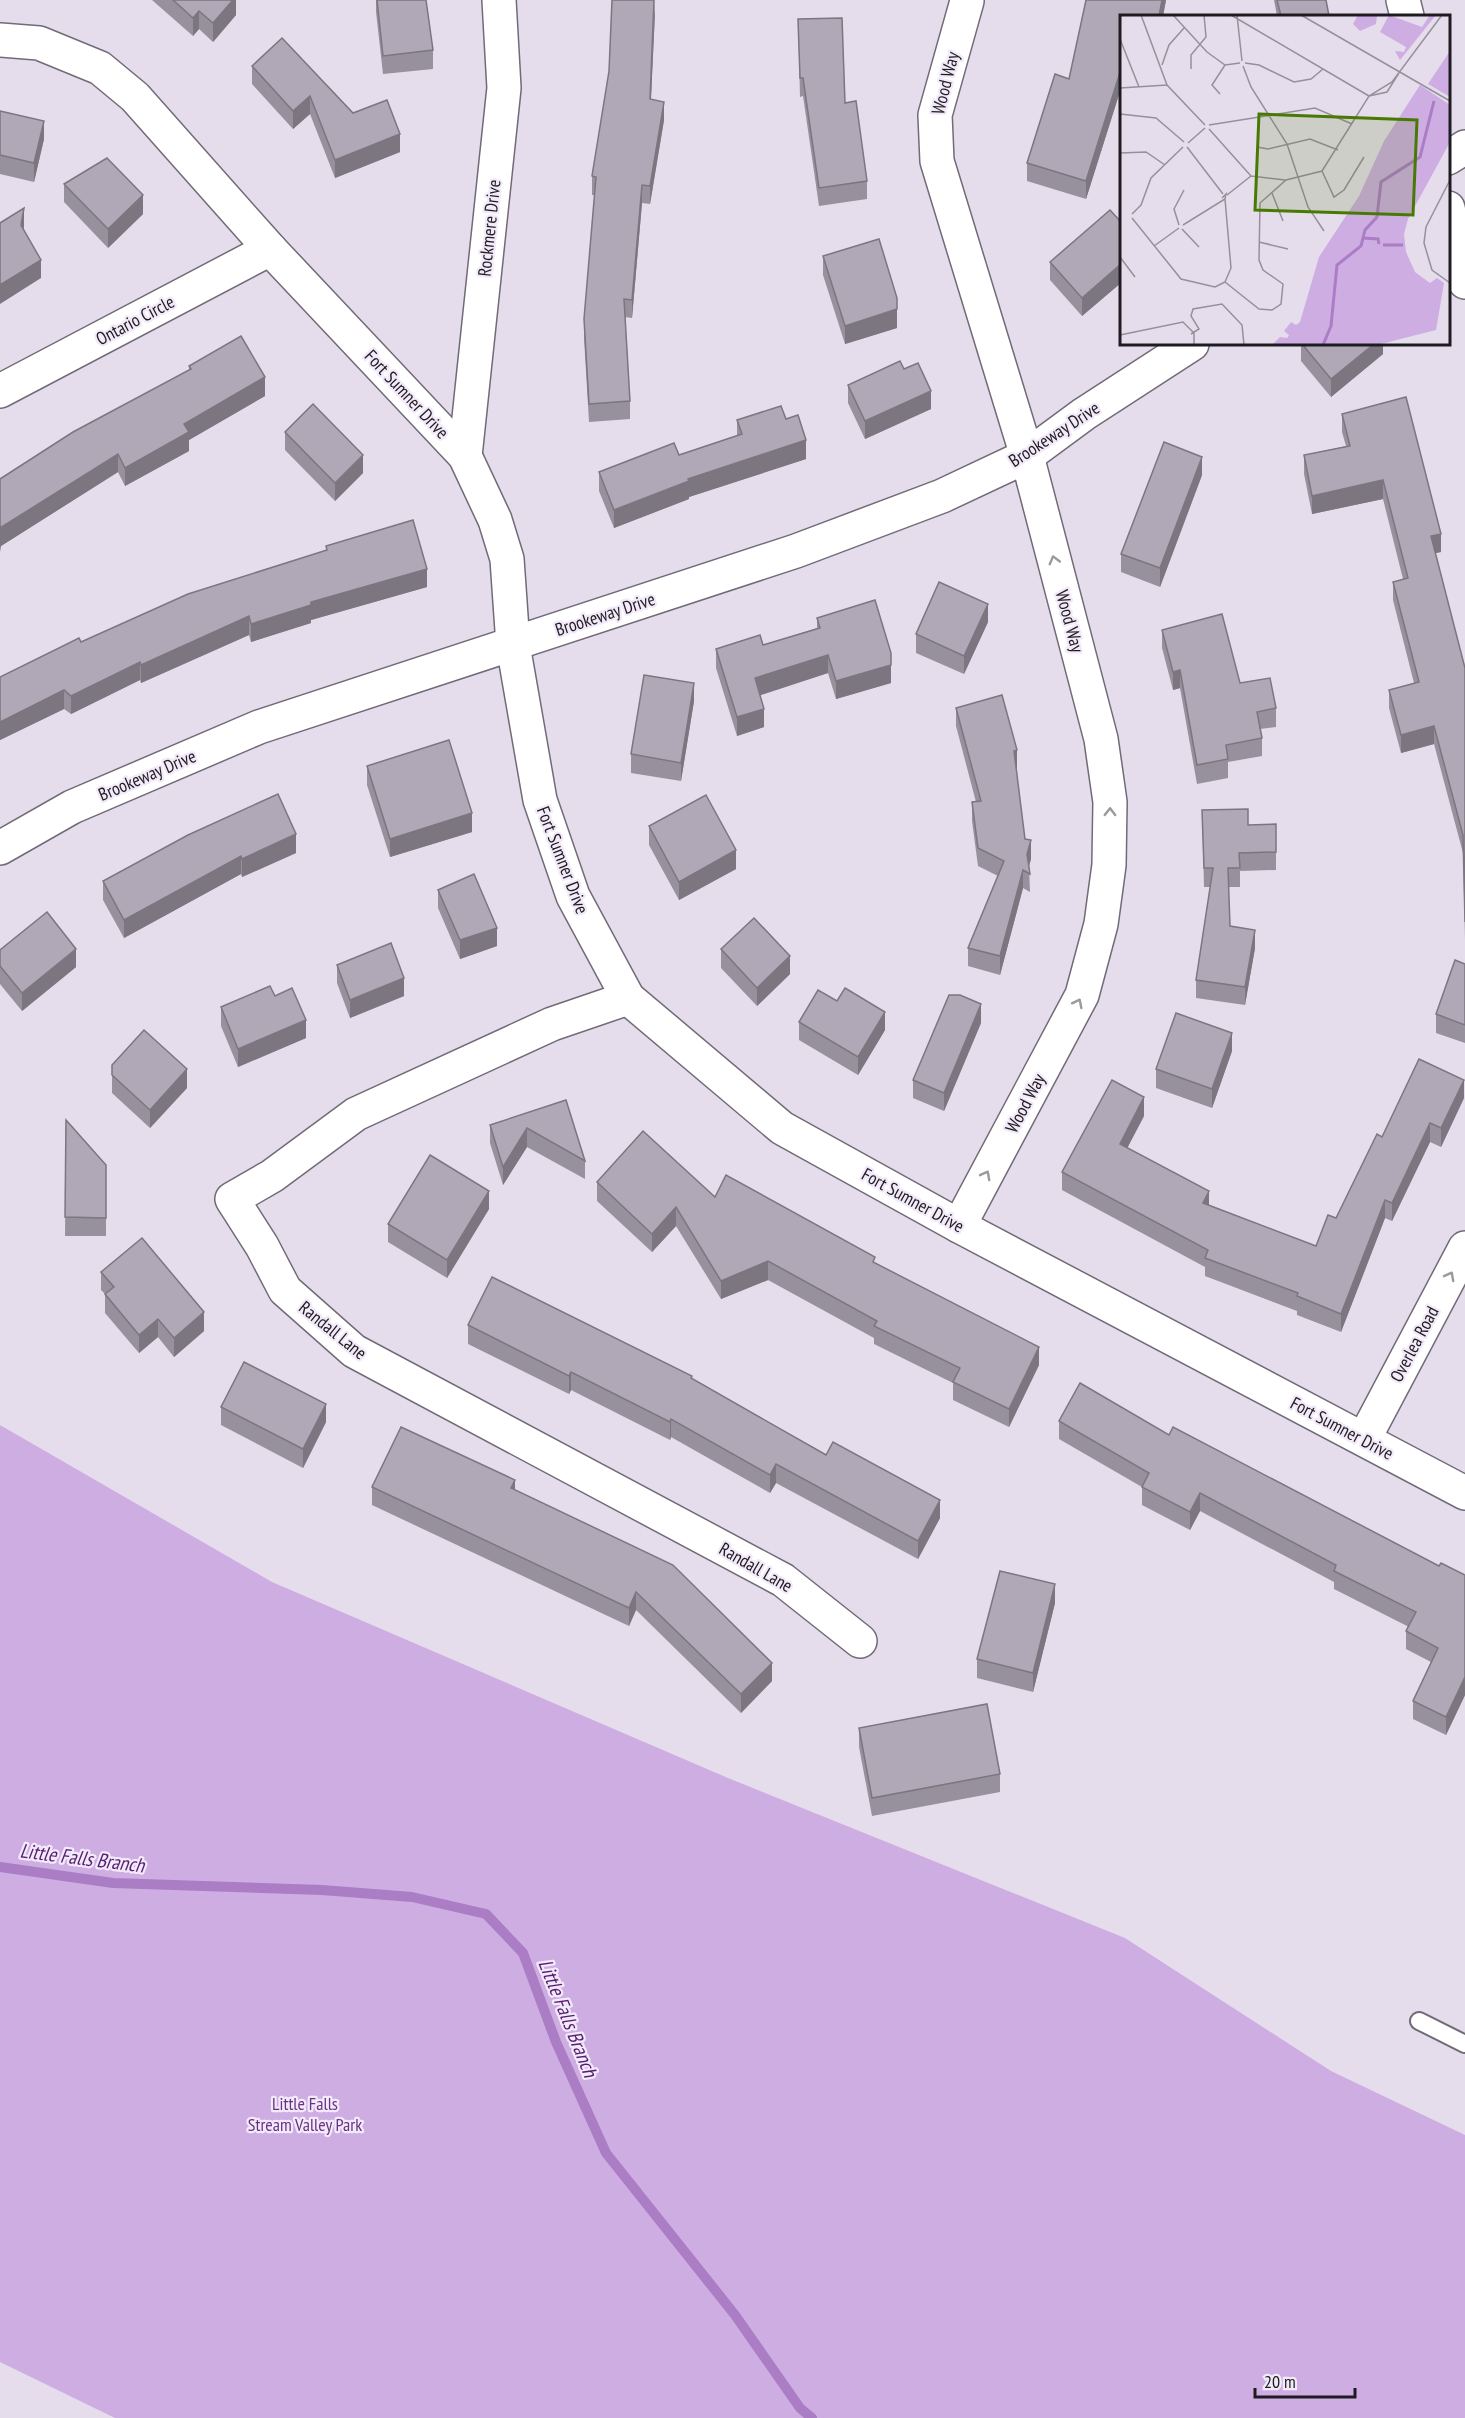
<svg xmlns="http://www.w3.org/2000/svg" width="1465" height="2418" viewBox="0 0 1465 2418" font-family="'PT Sans Narrow',sans-serif">
	<rect width="100%" height="100%" fill="#e6ddec"/>
	<path fill="#ceade3" d="M0,1425L272,1582L728,1778L1125,1938L1331,2071L1465,2135V2418H115L0,2362Z"/>
	<g fill="none" stroke-linecap="round" stroke-linejoin="round">
		<path stroke="#aa7dc4" stroke-width="10" d="M0,1867L113,1883L322,1890L412,1897L486,1914L523,1953L556,2042L606,2153L735,2315L800,2408L812,2418"/>
		<defs>
			<path id="service" d="M1419,2021L1465,2044"/>
			<g id="minor">
				<path d="M1403,0L1407,16"/>
				<path d="M0,40L39,43L100,68L135,97L270,249L465,456L495,520L507,559L513,645L540,800L573,896L628,998L782,1128L959,1226L1465,1493"/>
				<path d="M1448,158L1465,147"/>
				<path d="M1448,208L1465,282"/>
				<path d="M0,391L270,249"/>
				<path d="M465,456L504,88L499,0"/>
				<path d="M0,848L72,807L259,727L796,551L942,496L1027,456L1084,414L1192,344"/>
				<path d="M628,998L552,1024L356,1114L272,1176L232,1199L262,1246L285,1290L354,1351L783,1580L860,1641"/>
				<path d="M959,1226L1082,995L1101,924L1109,865L1110,802L1101,739L1027,456L937,161L935,115L967,1"/>
				<path d="M1364,1439L1465,1248"/>
			</g>
		</defs>
		<use href="#service" stroke="#726a77" stroke-width="20"/>
		<use href="#minor" stroke="#726a77" stroke-width="36"/>
		<use href="#service" stroke="#fff" stroke-width="16"/>
		<use href="#minor" stroke="#fff" stroke-width="33"/>
	</g>
	<g fill="#97909d">
		<path d="M152,0H236V15L213,42L199,29L193,36Z"/>
		<path d="M376,0H426L433,50V69L383,74L376,12Z"/>
		<path d="M1086,0H1166L1163,16H1122V85L1086,199L1027,181V163L1055,74L1069,79Z"/>
		<path d="M1274,0H1326L1329,16H1277Z"/>
		<path d="M655,12L651,100L664,120L650,204L642,203L632,318L625,317L630,401V419L589,422L584,338V319L595,195H592V176Z"/>
		<path d="M798,19L845,103L867,181V199L819,206L803,96L800,97Z"/>
		<path d="M252,66L353,113L400,152L335,178L310,114L293,129L252,84Z"/>
		<path d="M0,111L44,139L34,182L0,174Z"/>
		<path d="M64,184L143,214L108,248L64,202Z"/>
		<path d="M1122,223V282L1082,316L1050,280V262Z"/>
		<path d="M823,256L897,316V328L845,344L823,275Z"/>
		<path d="M1301,344H1383V354L1331,397L1301,361Z"/>
		<path d="M189,366L265,396L189,440V451L125,486L118,472L1,546V552L0,479L189,370Z"/>
		<path d="M904,369L931,409L865,439L848,403V385Z"/>
		<path d="M1342,414L1441,552L1435,553L1465,668V940L1463,853L1434,744L1401,753L1389,708V690L1414,683L1393,600V582L1403,579L1383,499L1312,514L1304,474V455L1346,446L1342,432Z"/>
		<path d="M786,419L806,459L689,497V499L614,528L599,491V472L679,455L737,436V420Z"/>
		<path d="M285,432L363,473L335,501L285,450Z"/>
		<path d="M1202,475L1160,587L1121,572V554Z"/>
		<path d="M326,546L427,587L311,620V623L251,642L249,635L141,683L140,680L71,714L64,709L0,740V677L81,642L326,550Z"/>
		<path d="M817,618L891,683L836,699L828,673L760,695L764,727L737,736L716,668V649L763,645L817,628Z"/>
		<path d="M988,622L964,674L916,653V634Z"/>
		<path d="M1162,630L1276,708V727L1260,729L1262,738V756L1228,762V778L1197,784L1180,688L1173,690L1162,648Z"/>
		<path d="M694,701L681,781L631,773V754Z"/>
		<path d="M956,708L1017,768L1016,769L1025,839L1031,859L1029,866L1030,892L1023,888L1000,975L968,966V948L998,876L978,866L972,821V802H976L956,726Z"/>
		<path d="M367,766L472,832L390,857L367,785Z"/>
		<path d="M1202,810L1248,825L1276,824V870L1240,871V887H1228L1230,926L1255,948L1245,1005L1196,998V980L1210,887H1204Z"/>
		<path d="M649,826L736,869L679,900L649,845Z"/>
		<path d="M188,835L296,853L242,877L241,874L124,938L103,900V881Z"/>
		<path d="M438,890L497,946L460,959L438,908Z"/>
		<path d="M721,949L790,974L757,1006L721,968Z"/>
		<path d="M0,950L76,967L22,1011L0,984Z"/>
		<path d="M1465,964V1043L1436,1033V1014Z"/>
		<path d="M337,965L404,996L350,1018L337,983Z"/>
		<path d="M275,996L306,1038L238,1067L221,1026V1007Z"/>
		<path d="M799,1022L885,1030L858,1075L799,1040Z"/>
		<path d="M981,1023L944,1111L913,1098V1080Z"/>
		<path d="M1232,1051L1212,1108L1156,1088V1069Z"/>
		<path d="M112,1065L187,1088L150,1128L112,1093Z"/>
		<path d="M1464,1098L1441,1147L1430,1142L1392,1221L1385,1218L1341,1332L1297,1315V1311L1205,1276V1267L1062,1190V1172L1144,1116L1127,1148L1209,1205L1316,1246L1336,1218L1382,1137Z"/>
		<path d="M566,1100L585,1161V1179L527,1147L503,1185L490,1143V1125Z"/>
		<path d="M66,1120L106,1165V1236H65Z"/>
		<path d="M597,1182L715,1197L875,1263L1039,1365L1009,1427L953,1400V1383L874,1344V1338L768,1280L721,1299L676,1226L652,1252L597,1201Z"/>
		<path d="M489,1209L447,1278L388,1242V1224Z"/>
		<path d="M101,1272L204,1331L174,1357L158,1337L139,1353L105,1313V1294L101,1290Z"/>
		<path d="M468,1325L692,1379L940,1518L918,1559L776,1483L770,1493L671,1437L670,1440L571,1390L569,1394L468,1344Z"/>
		<path d="M221,1407L326,1422L303,1468L221,1425Z"/>
		<path d="M1059,1421L1169,1435L1439,1566L1465,1575V1695L1446,1735L1413,1719V1701L1431,1662L1406,1649V1631L1409,1627L1334,1589V1582L1200,1511L1190,1530L1142,1505V1487L1059,1439Z"/>
		<path d="M372,1487L515,1490L772,1681L741,1713L636,1610L629,1626L372,1505Z"/>
		<path d="M1055,1603L1033,1692L977,1678V1659Z"/>
		<path d="M859,1728L1000,1774V1792L872,1816L859,1747Z"/>
	</g>
	<g fill="#7b767f">
		<path d="M233,0H236V15L213,42V23Z"/>
		<path d="M655,0V12L650,118V99Z"/>
		<path d="M1162,0H1166L1163,16H1159Z"/>
		<path d="M199,11V29L193,36V18Z"/>
		<path d="M1122,66V85L1086,199V181Z"/>
		<path d="M310,96V114L293,129V111Z"/>
		<path d="M664,102V120L650,204V186Z"/>
		<path d="M44,121V139L34,182V163Z"/>
		<path d="M400,134V152L335,178V160Z"/>
		<path d="M642,185V203L632,318V300Z"/>
		<path d="M143,195V214L108,248V229Z"/>
		<path d="M24,208V227L21,244V225Z"/>
		<path d="M41,260V278L0,304V285Z"/>
		<path d="M1122,263V282L1082,316V298Z"/>
		<path d="M897,309V328L845,344V326Z"/>
		<path d="M1374,344H1383V354L1331,397V379Z"/>
		<path d="M265,377V396L189,440V451L125,486V468L184,424Z"/>
		<path d="M931,391V409L865,439V421Z"/>
		<path d="M806,440V459L689,497V499L614,528V510L688,479Z"/>
		<path d="M118,454V472L1,546L0,552V528Z"/>
		<path d="M363,455V473L335,501V483Z"/>
		<path d="M1202,457V475L1160,587V568Z"/>
		<path d="M1383,480V499L1312,514V496Z"/>
		<path d="M1441,534V552L1431,554V536Z"/>
		<path d="M427,569V587L311,620V623L251,642V624L311,602Z"/>
		<path d="M988,604V622L964,674V656Z"/>
		<path d="M249,616V635L141,683V665Z"/>
		<path d="M828,655V673L755,697V678Z"/>
		<path d="M140,662V680L71,714V696Z"/>
		<path d="M891,665V683L836,699V681Z"/>
		<path d="M1180,670V688L1173,690V672Z"/>
		<path d="M694,683V701L681,781V763Z"/>
		<path d="M64,690V709L0,740V722Z"/>
		<path d="M764,709V727L737,736V717Z"/>
		<path d="M1434,726V744L1401,753V735Z"/>
		<path d="M1017,750V768L1014,769V751Z"/>
		<path d="M472,813V832L390,857V839Z"/>
		<path d="M296,834V853L242,877V859Z"/>
		<path d="M1031,840V859L1027,872V854Z"/>
		<path d="M736,850V869L679,900V882Z"/>
		<path d="M241,856V874L124,938V920Z"/>
		<path d="M1023,870V888L1000,975V956Z"/>
		<path d="M497,928V946L460,959V940Z"/>
		<path d="M1255,930V948L1245,1005V987Z"/>
		<path d="M76,949V967L22,1011V993Z"/>
		<path d="M790,956V974L757,1006V988Z"/>
		<path d="M404,978V996L350,1018V1000Z"/>
		<path d="M981,1004V1023L944,1111V1093Z"/>
		<path d="M885,1012V1030L858,1075V1057Z"/>
		<path d="M306,1020V1038L238,1067V1049Z"/>
		<path d="M1232,1033V1051L1212,1108V1089Z"/>
		<path d="M187,1069V1088L150,1128V1110Z"/>
		<path d="M1464,1080V1098L1441,1147V1128Z"/>
		<path d="M1144,1097V1116L1120,1162V1144Z"/>
		<path d="M1430,1123V1142L1392,1221V1203Z"/>
		<path d="M527,1128V1147L503,1185V1167Z"/>
		<path d="M489,1191V1209L447,1278V1260Z"/>
		<path d="M1209,1191V1210L1203,1203Z"/>
		<path d="M1385,1200V1218L1341,1332V1314Z"/>
		<path d="M676,1207V1226L652,1252V1234Z"/>
		<path d="M768,1261V1280L721,1299V1281Z"/>
		<path d="M204,1312V1331L174,1357V1338Z"/>
		<path d="M158,1319V1337L139,1353V1335Z"/>
		<path d="M1039,1347V1365L1009,1427V1409Z"/>
		<path d="M571,1372V1390L569,1394V1376Z"/>
		<path d="M326,1404V1422L303,1468V1449Z"/>
		<path d="M671,1419V1437L670,1440V1422Z"/>
		<path d="M776,1464V1483L770,1493V1475Z"/>
		<path d="M515,1480V1499L511,1488Z"/>
		<path d="M1200,1493V1511L1190,1530V1512Z"/>
		<path d="M940,1500V1518L918,1559V1541Z"/>
		<path d="M1055,1584V1603L1033,1692V1673Z"/>
		<path d="M636,1592V1610L629,1626V1608Z"/>
		<path d="M772,1663V1681L741,1713V1694Z"/>
		<path d="M1465,1677V1695L1446,1735V1717Z"/>
	</g>
	<g fill="#b0a8b6" stroke="#7b767f" stroke-width="1.5">
		<path d="M173,0H233L213,23L199,11L193,18Z"/>
		<path d="M377,0H426L433,50L383,56Z"/>
		<path d="M612,0H654L650,99L664,102L650,186L642,185L632,300L624,299L630,401L589,404L584,319L596,177L592,176L609,71Z"/>
		<path d="M1086,0H1162L1159,16H1122V66L1086,181L1027,163L1055,74L1069,79Z"/>
		<path d="M1277,0H1326L1329,16H1281Z"/>
		<path d="M842,18L845,103L856,101L867,181L819,188L803,78H800L798,19Z"/>
		<path d="M282,38L353,113L387,100L400,134L335,160L310,96L293,111L252,66Z"/>
		<path d="M0,111L44,121L34,163L0,155Z"/>
		<path d="M107,158L143,195L108,229L64,184Z"/>
		<path d="M24,208L21,225L41,260L0,285V223Z"/>
		<path d="M1110,210L1122,223V263L1082,298L1050,262Z"/>
		<path d="M879,239L897,298V309L845,326L823,256Z"/>
		<path d="M241,336L265,377L184,424L189,432L125,468L118,454L0,528V479L73,432L191,369L189,366Z"/>
		<path d="M1302,344H1374L1331,379Z"/>
		<path d="M900,361L904,369L918,363L931,391L865,421L848,385Z"/>
		<path d="M1406,397L1441,534L1431,536L1465,668V922L1463,835L1434,726L1401,735L1389,690L1419,682L1393,582L1408,578L1383,480L1312,496L1304,455L1350,446L1342,414Z"/>
		<path d="M313,404L363,455L335,483L285,432Z"/>
		<path d="M781,406L786,419L798,415L806,440L688,479L689,481L614,510L599,472L674,443L679,455L742,434L737,420Z"/>
		<path d="M1164,442L1202,457L1160,568L1121,554Z"/>
		<path d="M413,520L427,569L311,602V605L251,624L249,616L141,665L140,662L71,696L64,690L0,722V677L79,638L81,642L188,594L327,550L326,546Z"/>
		<path d="M939,582L988,604L964,656L916,634Z"/>
		<path d="M875,600L891,653V665L836,681L828,655L755,678L764,709L737,717L716,649L760,635L763,645L820,628L817,618Z"/>
		<path d="M1222,614L1240,683L1270,678L1276,708L1257,712L1262,738L1226,745L1228,759L1197,765L1180,670L1173,672L1162,630Z"/>
		<path d="M644,675L694,683L681,763L631,754Z"/>
		<path d="M1002,695L1017,750L1014,751L1025,839L1031,840L1027,854L1030,874L1023,870L1000,956L968,948L1004,861L978,848L972,802L981,801L956,708Z"/>
		<path d="M449,740L472,813L390,839L367,766Z"/>
		<path d="M278,794L296,834L242,859L241,856L124,920L103,881L188,835Z"/>
		<path d="M706,795L736,850L679,882L649,826Z"/>
		<path d="M1248,809V825L1276,824V852L1239,853L1240,868H1228L1230,926L1255,930L1245,987L1196,980L1213,868H1204L1202,810Z"/>
		<path d="M474,874L497,928L460,940L438,890Z"/>
		<path d="M47,912L76,949L22,993L0,966V950Z"/>
		<path d="M754,918L790,956L757,988L721,949Z"/>
		<path d="M391,943L404,978L350,1000L337,965Z"/>
		<path d="M1455,960L1465,964V1025L1436,1014Z"/>
		<path d="M270,986L275,996L292,988L306,1020L238,1049L221,1007Z"/>
		<path d="M845,988L885,1012L858,1057L799,1022L818,990L837,1001Z"/>
		<path d="M949,995H960L981,1004L944,1093L913,1080Z"/>
		<path d="M1176,1013L1232,1033L1212,1089L1156,1069Z"/>
		<path d="M144,1030L187,1069L150,1110L112,1075V1065Z"/>
		<path d="M1419,1059L1464,1080L1441,1128L1430,1123L1392,1203L1385,1200L1341,1314L1297,1296L1298,1293L1205,1258L1208,1250L1062,1172L1112,1080L1144,1097L1120,1144L1209,1191L1203,1203L1316,1246L1328,1215L1336,1218L1377,1134L1382,1137Z"/>
		<path d="M566,1100L585,1161L527,1128L503,1167L490,1125Z"/>
		<path d="M66,1120L106,1165V1218L65,1217Z"/>
		<path d="M643,1131L715,1197L726,1175L875,1257L873,1262L1039,1347L1009,1409L953,1382L960,1368L874,1326L877,1321L768,1261L721,1281L676,1207L652,1234L597,1182Z"/>
		<path d="M430,1155L489,1191L447,1260L388,1224Z"/>
		<path d="M142,1238L204,1312L174,1338L158,1319L139,1335L105,1294L114,1287L101,1272Z"/>
		<path d="M492,1277L692,1376L691,1378L826,1455L833,1442L940,1500L918,1541L776,1464L770,1475L671,1419L670,1422L571,1372L569,1376L468,1325Z"/>
		<path d="M244,1362L326,1404L303,1449L221,1407Z"/>
		<path d="M1080,1383L1169,1435L1173,1427L1439,1566L1441,1563L1465,1575V1677L1446,1717L1413,1701L1438,1648L1406,1631L1416,1612L1334,1571L1336,1565L1200,1493L1190,1512L1142,1487L1149,1473L1059,1421Z"/>
		<path d="M401,1427L515,1480L511,1488L673,1565L772,1663L741,1694L636,1592L629,1608L372,1487Z"/>
		<path d="M1000,1571L1055,1584L1033,1673L977,1659Z"/>
		<path d="M987,1704L1000,1774L872,1798L859,1728Z"/>
	</g>
	<defs><path id="oneway-chevron" d="M-2-3.5L2.5 0L-2 3.5" fill="none" stroke-width="1.6" stroke-linecap="round" stroke-linejoin="round" transform="scale(1.5)"/></defs>
	<g stroke="#9a999b">
		<use href="#oneway-chevron" transform="translate(1054 560) rotate(-105)"/>
		<use href="#oneway-chevron" transform="translate(1110 812) rotate(-89)"/>
		<use href="#oneway-chevron" transform="translate(1078 1003) rotate(-63)"/>
		<use href="#oneway-chevron" transform="translate(986 1175) rotate(-62)"/>
		<use href="#oneway-chevron" transform="translate(1450 1276) rotate(-62)"/>
	</g>
	<g text-anchor="middle" dominant-baseline="central" stroke-width="4.5" stroke-linejoin="round" paint-order="stroke">
		<g font-size="18" fill="#1f1c21" stroke="#f3eaf9">
			<text transform="translate(945 83) rotate(-76)">Wood Way</text>
			<text transform="translate(489 228) rotate(-84)">Rockmere Drive</text>
			<text transform="translate(135 320) rotate(-28)">Ontario Circle</text>
			<text transform="translate(407 394) rotate(47)">Fort Sumner Drive</text>
			<text transform="translate(1054 434) rotate(-33)">Brookeway Drive</text>
			<text transform="translate(605 614) rotate(-18)">Brookeway Drive</text>
			<text transform="translate(1070 621) rotate(75)">Wood Way</text>
			<text transform="translate(147 775) rotate(-23)">Brookeway Drive</text>
			<text transform="translate(563 860) rotate(69)">Fort Sumner Drive</text>
			<text transform="translate(1025 1103) rotate(-62)">Wood Way</text>
			<text transform="translate(913 1200) rotate(29)">Fort Sumner Drive</text>
			<text transform="translate(333 1330) rotate(39)">Randall Lane</text>
			<text transform="translate(1414 1344) rotate(-62)">Overlea Road</text>
			<text transform="translate(1342 1428) rotate(28)">Fort Sumner Drive</text>
			<text transform="translate(756 1567) rotate(30)">Randall Lane</text>
		</g>
		<g font-size="18" fill="#693186" stroke="#f3eaf9">
			<text x="305" y="2103">Little Falls<tspan x="305" dy="21">Stream Valley Park</tspan></text>
		</g>
		<g font-size="20" font-style="italic" fill="#561d72" stroke="#f3eaf9">
			<text transform="translate(82 1858) rotate(7)">Little Falls Branch</text>
			<text transform="translate(568 2018) rotate(68)">Little Falls Branch</text>
		</g>
	</g>
	<g transform="translate(1120 15)">
		<rect width="330" height="330" fill="#e6ddec"/>
		<path d="M238,0H262L257,1L256,9L240,16L233,9ZM269,0L302,12L310,0H316L280,45L275,36L284,37L286,32L260,17ZM330,36V82L308,69ZM300,70L330,90V127L288,204L284,219L286,237L295,257L310,268L317,263L324,268L316,315L257,330H152L160,322L167,323L169,320L164,316L171,307L176,310L180,307L199,242L239,181L264,126Z" fill="#ceade3"/>
		<path fill="none" stroke="#aa7dc4" stroke-width="3" d="M243,223L258,224L259,229M263,230H283M203,330L211,311L217,250L241,231L245,215L257,202L261,167L300,142L314,86"/>
		<path fill="none" stroke="#96909b" stroke-width="1.5" d="M21,0L47,70L85,110M53,0L87,37L105,50L120,48M111,0L249,81M117,0L122,46M181,0L330,86M0,24L19,72M125,48L139,50L174,67L191,64L203,54M42,50L49,30L64,13M123,51L131,72L167,129L188,192L204,216M71,54V40L86,22L84,0M0,73L47,70M100,79L92,70L105,50M249,81L267,77L279,58M0,99L36,103L64,127M89,110L195,93L232,109M89,114L131,161M68,128L85,113M67,132L103,179M137,132L148,134L190,124L218,135M0,138L26,137L45,150M202,156L214,182L224,175L244,142M330,165L306,212L304,228L312,255L330,268M152,178L163,206M107,180L131,161L165,165M105,184L111,253L105,267M12,199L21,190L31,163L63,132M12,203L61,264L95,272L105,267M59,210L54,194L64,175M63,210L105,184L106,179L102,183M62,214L79,232M139,227L168,234M34,231L59,213M0,242L15,262M105,267L139,294L152,295L161,289L163,269L143,255L139,245L140,188L166,165L202,156L249,81L272,67L322,0M71,319L79,314L71,301L73,294L102,289L122,310L124,330M0,320L63,307L74,318V330"/>
		<path fill="#487903" fill-opacity="0.15" stroke="#487903" stroke-width="3" d="M139,99L297,105L293,200L135,195Z"/>
		<rect width="330" height="330" fill="none" stroke="#1f1c21" stroke-width="3"/>
	</g>
	<path d="M1255 2388v9h100v-9" fill="none" stroke="#1f1c21" stroke-width="3"/>
	<text x="1264" y="2388" font-size="18" fill="#1f1c21" stroke="#f3eaf9" stroke-width="4.5" paint-order="stroke">20 m</text>
</svg>
